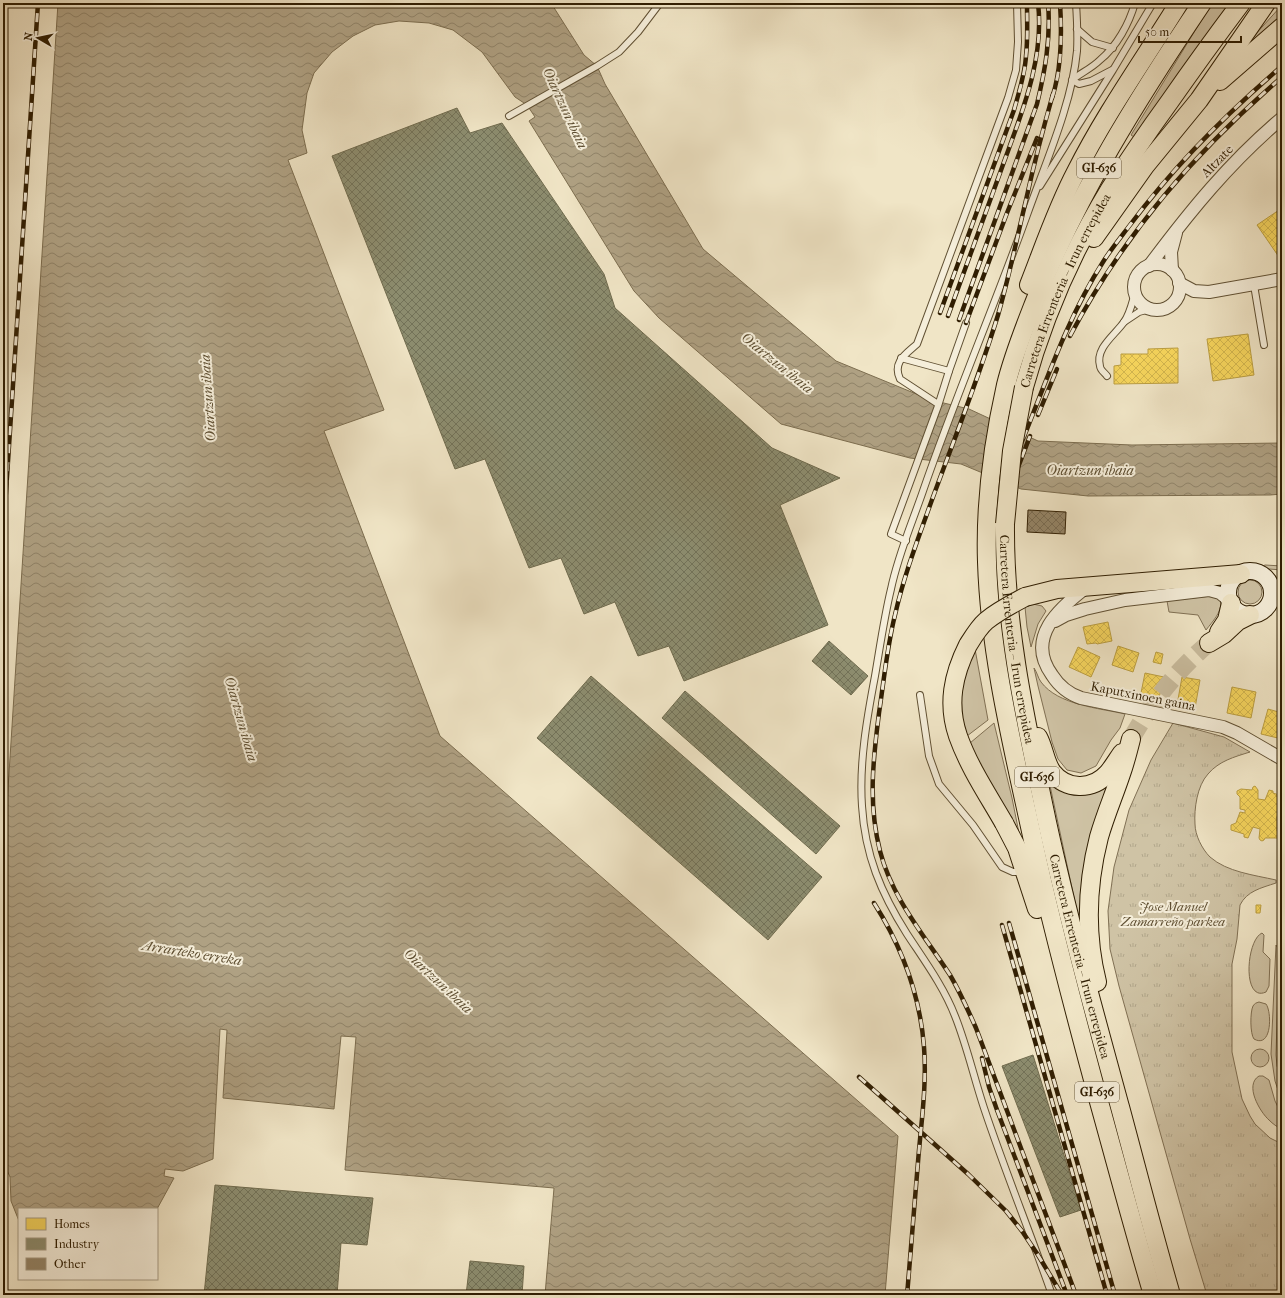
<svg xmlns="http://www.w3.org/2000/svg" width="1285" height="1298" viewBox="0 0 1285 1298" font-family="'IM FELL French Canon',serif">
	<defs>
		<pattern id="park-tufts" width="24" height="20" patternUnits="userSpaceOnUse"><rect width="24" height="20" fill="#cfc3a5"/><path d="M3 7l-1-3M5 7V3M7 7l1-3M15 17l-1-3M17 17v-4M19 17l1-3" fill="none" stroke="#b2a78c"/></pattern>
		<pattern id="water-waves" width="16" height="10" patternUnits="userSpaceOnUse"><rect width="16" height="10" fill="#afa183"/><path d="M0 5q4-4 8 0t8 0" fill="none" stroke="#8f8369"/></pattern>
		<pattern id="homes-cross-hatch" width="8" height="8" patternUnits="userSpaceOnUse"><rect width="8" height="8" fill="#f6d55c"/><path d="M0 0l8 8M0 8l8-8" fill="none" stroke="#d3b64e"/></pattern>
		<pattern id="industry-cross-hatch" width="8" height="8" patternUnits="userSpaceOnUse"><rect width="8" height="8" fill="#8c8c6e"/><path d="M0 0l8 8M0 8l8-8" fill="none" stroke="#737258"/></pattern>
		<pattern id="building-cross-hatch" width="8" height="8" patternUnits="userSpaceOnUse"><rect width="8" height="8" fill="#948568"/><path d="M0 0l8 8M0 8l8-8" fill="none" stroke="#796c53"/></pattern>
	</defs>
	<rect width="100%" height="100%" fill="#f0e5c6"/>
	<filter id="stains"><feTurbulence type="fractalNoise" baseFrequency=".005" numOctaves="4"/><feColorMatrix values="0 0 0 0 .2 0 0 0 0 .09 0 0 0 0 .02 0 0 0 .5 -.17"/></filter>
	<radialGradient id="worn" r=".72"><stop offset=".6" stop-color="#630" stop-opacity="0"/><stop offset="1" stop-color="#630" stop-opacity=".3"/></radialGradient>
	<g fill="#cfc3a5" stroke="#807054">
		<path d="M1212,3H1230L1190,57L1134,137L1131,135Z"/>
		<path d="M1282,5V18L1254,43L1243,48Z"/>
		<path d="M1265,565L1282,566V570L1269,569L1261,567Z"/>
		<circle cx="1250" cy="592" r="12"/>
		<path d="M1211,596L1217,598L1221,602C1221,613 1213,621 1206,630L1198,615L1169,612L1167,601Z"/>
		<path d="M1033,604L1042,606L1046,611L1038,624L1031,647L1027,627L1025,607Z"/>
		<path d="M975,649L988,720L967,736L962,719L961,685Z"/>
		<path d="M1034,668C1037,672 1038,678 1041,682C1058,705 1099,708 1125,714L1120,728L1111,740L1096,766L1081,773L1067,770L1058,759L1052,742L1038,686Z"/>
		<path d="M994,723L1012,798L1020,838L979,763L970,743Z"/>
		<path d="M1049,781C1068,794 1082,802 1103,786L1106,788L1098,817L1081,930Z"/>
		<path d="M1262,933L1264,935L1263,952L1270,959L1269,986L1266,992C1242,1003 1246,940 1262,933Z"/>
		<path d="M1276,945L1279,950L1276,1055L1277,1066L1282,1079V1102L1275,1081L1271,1054Z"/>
		<path d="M1259,1002L1266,1004C1272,1012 1272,1049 1254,1039C1250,1034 1250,1012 1253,1006C1255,1003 1256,1003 1259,1002Z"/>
		<circle cx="1260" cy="1058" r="9"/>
		<path d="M1259,1076H1263L1269,1080L1275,1101L1282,1115V1129C1277,1127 1273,1124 1269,1120C1260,1112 1244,1085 1259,1076Z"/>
	</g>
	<path fill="url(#park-tufts)" stroke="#807054" d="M1173,723L1224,737L1250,752C1234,757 1219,761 1208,774C1197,786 1194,809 1195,824C1195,835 1202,849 1210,857C1227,872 1254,875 1276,880V883C1261,888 1247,891 1240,905L1237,939L1232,964V1052L1242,1099L1250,1116L1255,1124L1270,1138L1282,1144V1295H1207L1190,1239L1119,986L1110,949L1108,911L1114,867L1129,810L1151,760Z"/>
	<path fill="url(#water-waves)" stroke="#7c6d4f" d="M58,3H551L584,55L597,66L605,84L703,249L836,361L931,400L969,409L1038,441L1132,445L1282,443V494L1270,495L1088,496L1021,489L961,464L910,458L781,424L659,318L634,291L529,121L535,117L527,105L515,97L482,52L453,30L429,23L399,21L375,25L353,36L332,52L314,73L307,93L302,130L307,153L288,160L384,410L324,431L440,736L898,1136L885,1295H545L554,1188L345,1170L356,1037L341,1036L334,1109L223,1098L227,1030L220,1029L213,1159L183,1171L165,1169L164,1176L174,1178L157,1209H19V1221L11,1201L10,1177L3,1161V868Z"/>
	<g fill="url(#homes-cross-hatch)" stroke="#bb9e41">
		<path d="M1282,208V260H1281L1257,225Z"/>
		<path d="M1248,334L1254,375L1213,381L1207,339Z"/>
		<path d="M1178,348V383L1114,384V366L1121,365V354H1148V349Z"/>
		<path d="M1108,622L1112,641L1097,644L1096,643L1087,644L1083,627Z"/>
		<path d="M1118,646L1139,653L1133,672L1112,665Z"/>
		<path d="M1078,647L1100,657L1091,677L1069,667Z"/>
		<path d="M1156,652L1163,654L1161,664L1153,662Z"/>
		<path d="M1145,673L1164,677L1158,702L1140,698Z"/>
		<path d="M1182,677L1200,680L1195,708L1177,705Z"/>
		<path d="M1232,687L1256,692L1251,718L1227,713Z"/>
		<path d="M1268,709L1282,713V739L1261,734Z"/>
		<path d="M1255,786L1258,790V799L1265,800L1269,790L1273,791V793L1282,796V804L1276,819H1277V831L1281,833L1279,838H1265L1264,840L1262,841L1260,840L1259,838L1260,829L1253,827L1248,838L1244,837V834L1231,830V825L1236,823L1240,812L1245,813V810L1240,809V797L1237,794V791L1241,789L1252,790L1253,787Z"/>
		<path d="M1256,905H1261L1260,913H1256Z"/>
	</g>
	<g fill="url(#industry-cross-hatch)" stroke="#706b4e">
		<path d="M457,108L470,133L502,123L604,274L615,308L772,448L840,478L780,505L828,625L684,681L669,646L638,656L615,602L584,614L561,558L529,568L485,459L455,469L332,156Z"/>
		<path d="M829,641L868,676L851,695L812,661Z"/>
		<path d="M591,676L822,877L768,940L537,738Z"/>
		<path d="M685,691L840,826L816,854L662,718Z"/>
		<path d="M1033,1055L1081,1210L1060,1217L1002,1066Z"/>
		<path d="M215,1185L373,1198L367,1245L341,1243L337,1295H204Z"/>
		<path d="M470,1261L524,1266L522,1295H466Z"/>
	</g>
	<path fill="url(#building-cross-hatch)" stroke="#301e02" d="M1028,510L1066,512L1065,534L1027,532Z"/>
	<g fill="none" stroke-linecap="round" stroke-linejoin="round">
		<path stroke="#cabd9f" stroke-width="18" stroke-dasharray="18 9" stroke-linecap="butt" d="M1131,739C1152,702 1176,671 1209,643"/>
		<defs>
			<g id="service">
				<path d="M1077,29L1092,42L1113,48"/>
				<path d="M1112,70L1091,81L1079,84L1072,80C1081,73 1092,68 1100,60C1117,46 1129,24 1135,3"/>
				<path d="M509,116L597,66L619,52L638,32L660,3"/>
				<path d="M1040,186L1113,70L1153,3"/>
				<path d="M1254,285L1264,345"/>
				<path d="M1124,322L1139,312L1150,309"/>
				<path d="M901,358L949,371"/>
				<path d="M1107,376C1105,373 1100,370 1100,366C1095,348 1115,335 1124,322C1130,314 1132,303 1135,293"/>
				<path d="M938,404L900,379C892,362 906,354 917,344L1008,98L1016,70L1018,42L1017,3"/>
				<path d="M906,541L891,534L938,406L949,371L966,323"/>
				<path d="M920,695L929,756L939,784L973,825L1002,867L1013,872H1023"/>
				<path d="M1052,1295C1030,1232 1005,1171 984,1108C974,1078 967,1046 955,1016C944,987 924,960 907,934C881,893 865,855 862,806C859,763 867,718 875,676C880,647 884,618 891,589C898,555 912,523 923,491C955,398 994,307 1027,215C1045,164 1072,104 1077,51C1078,35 1077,19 1076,3"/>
			</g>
			<g id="minor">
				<circle cx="1157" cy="287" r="23"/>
				<path d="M1149,266C1190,211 1230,162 1282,118"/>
				<path d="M1172,270L1171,252L1176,233"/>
				<path d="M1179,283L1194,291L1209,292L1282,279"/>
				<path d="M1087,587C1059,608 1025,638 1052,675C1059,686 1069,694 1081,698L1223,727L1237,733L1282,759"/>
				<path d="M1055,621L1066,615L1085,609L1125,600L1159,596L1209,590L1220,593L1230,601"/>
			</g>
			<circle id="secondary" cx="1250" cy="593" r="22"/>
			<g id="primary">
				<path d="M1220,81L1282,27"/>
				<path d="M1094,238L1145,166L1199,100L1266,3"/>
				<path d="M1029,285C1044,247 1057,208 1076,172C1105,114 1145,58 1179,3"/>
				<path id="s1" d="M1024,387C1043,318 1073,250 1110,189C1129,159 1149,130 1170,101C1193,68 1217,35 1241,3"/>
				<path id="s2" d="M1005,524C1004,626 1026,723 1047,822C1068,918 1094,1012 1120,1107C1137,1170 1153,1233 1171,1295"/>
				<path d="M1025,597L1057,589L1241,574"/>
				<path d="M1219,632L1227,620L1231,603"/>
				<path d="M1209,643L1224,634L1238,621L1250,615"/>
				<path d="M1038,737C1044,748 1045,762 1052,772C1066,790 1092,791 1108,773C1113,767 1117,760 1122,753"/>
				<path d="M1004,823L1017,848L1037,909"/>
				<path d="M1097,982C1085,934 1087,884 1099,837C1105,816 1114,795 1121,774C1125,763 1128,751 1131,739"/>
				<path d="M1153,1295C1133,1227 1115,1159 1096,1091C1074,1009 1052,928 1034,845C1014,752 990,657 987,562C985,503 993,443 1006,385C1013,356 1024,329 1035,301C1077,195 1138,98 1202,3"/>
			</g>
		</defs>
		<use href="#service" stroke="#605033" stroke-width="8"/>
		<use href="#minor" stroke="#605033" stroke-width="14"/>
		<use href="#secondary" stroke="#301e02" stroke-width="18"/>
		<use href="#primary" stroke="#301e02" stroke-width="20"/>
		<use href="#service" stroke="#f5eeda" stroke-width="6"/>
		<use href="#minor" stroke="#f5eeda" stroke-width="12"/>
		<use href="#secondary" stroke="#f5eeda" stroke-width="16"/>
		<use href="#primary" stroke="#f0e5c6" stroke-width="18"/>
		<defs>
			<g id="rail">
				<path d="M1053,94C1043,129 1034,164 1026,200C1017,238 1009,277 998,315C979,377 955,437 933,497C919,536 904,575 895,615C887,647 884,680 879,713C873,760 868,804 880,851C892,898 924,935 950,975C960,992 968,1010 976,1028L1076,1295"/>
				<path d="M1052,98C1062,68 1062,34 1060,3"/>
				<path d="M940,313L1014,110C1019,92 1025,74 1026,56C1028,38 1027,21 1027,3"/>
				<path d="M948,316C965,268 983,221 1000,173C1019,119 1045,62 1038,3"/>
				<path d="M959,320L1037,104C1045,71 1051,38 1048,3"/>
				<path d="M966,323L1007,213L1037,138"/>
				<path d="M1070,336C1124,234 1195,152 1282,77"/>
				<path d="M1038,415L1057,369"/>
				<path d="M1002,488C1011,466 1021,445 1029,424C1051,368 1071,312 1103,262C1111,249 1121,237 1130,225C1174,166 1226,114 1282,66"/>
				<path d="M1009,491L1030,436"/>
				<path d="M5,507L38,3"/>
				<path d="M874,903C902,947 920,995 924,1047C927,1085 921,1124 918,1162C914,1207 911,1251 907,1295"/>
				<path d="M1009,923L1115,1295"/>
				<path d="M1002,925L1107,1295"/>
				<path d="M982,1058L989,1087L997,1110L1067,1295"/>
				<path d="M859,1077L968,1174L1006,1211L1022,1231L1038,1255L1062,1295"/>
			</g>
		</defs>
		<use href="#rail" stroke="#301e02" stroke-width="4.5"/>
		<use href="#rail" stroke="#f5eeda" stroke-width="3" stroke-dasharray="9" stroke-linecap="butt"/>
		<defs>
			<g id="primary-bridge">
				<path d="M1005,524L1012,451L1024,387"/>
				<path d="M1004,823C988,795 969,767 958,736C947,704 953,675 968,645C973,637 979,627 986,621C998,611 1012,604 1025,597"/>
			</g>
		</defs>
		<use href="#primary-bridge" stroke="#301e02" stroke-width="20" stroke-linecap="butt"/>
		<use href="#primary-bridge" stroke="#f0e5c6" stroke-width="18"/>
	</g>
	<g text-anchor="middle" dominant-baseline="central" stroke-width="4" stroke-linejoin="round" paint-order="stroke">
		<g fill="#f5eeda" stroke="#6b5c43" stroke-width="1">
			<rect x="1077" y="158" width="44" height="20" rx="3"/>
			<rect x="1015" y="767" width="44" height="20" rx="3"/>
			<rect x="1075" y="1082" width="44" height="20" rx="3"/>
		</g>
		<g font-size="12" font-weight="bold" fill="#301e02">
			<text x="1099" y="168">GI-636</text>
			<text x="1037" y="777">GI-636</text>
			<text x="1097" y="1092">GI-636</text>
		</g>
		<g font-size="13" fill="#301e02" stroke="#f5eeda">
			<text transform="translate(1217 161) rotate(-46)">Altzate</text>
			<text stroke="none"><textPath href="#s1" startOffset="105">Carretera Errenteria – Irun errepidea</textPath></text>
			<text stroke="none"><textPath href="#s2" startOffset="116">Carretera Errenteria – Irun errepidea</textPath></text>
			<text transform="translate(1143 696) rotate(11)">Kaputxinoen gaina</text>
			<text stroke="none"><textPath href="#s2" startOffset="440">Carretera Errenteria – Irun errepidea</textPath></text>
		</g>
		<g font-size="13" font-style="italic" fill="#605033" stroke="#f5eeda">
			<text x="1173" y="906">Jose Manuel<tspan x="1173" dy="15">Zamarreño parkea</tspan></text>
		</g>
		<g font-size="14" font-style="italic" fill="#5c4c2f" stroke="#f5eeda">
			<text transform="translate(565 108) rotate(65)">Oiartzun ibaia</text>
			<text transform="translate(777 363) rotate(39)">Oiartzun ibaia</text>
			<text transform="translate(208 398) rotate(-94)">Oiartzun ibaia</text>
			<text x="1090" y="470">Oiartzun ibaia</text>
			<text transform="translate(241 719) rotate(74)">Oiartzun ibaia</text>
			<text transform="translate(192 953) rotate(9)">Arrarteko erreka</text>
			<text transform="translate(438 981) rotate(43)">Oiartzun ibaia</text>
		</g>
	</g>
	<rect width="1285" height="1298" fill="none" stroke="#f0e5c6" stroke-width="16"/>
	<rect x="4" y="4" width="1277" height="1290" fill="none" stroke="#301e02" stroke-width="2"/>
	<rect x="8" y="8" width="1269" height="1282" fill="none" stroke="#301e02"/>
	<rect x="18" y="1208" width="140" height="72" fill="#f5eeda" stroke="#a69b84"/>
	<rect x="26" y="1218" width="20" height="12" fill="#f6d55c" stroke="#a69b84"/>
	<text x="54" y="1228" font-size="12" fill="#301e02">Homes</text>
	<rect x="26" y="1238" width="20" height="12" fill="#8c8c6e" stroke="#a69b84"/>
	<text x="54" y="1248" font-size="12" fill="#301e02">Industry</text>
	<rect x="26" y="1258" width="20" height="12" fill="#948568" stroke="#a69b84"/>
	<text x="54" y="1268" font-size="12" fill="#301e02">Other</text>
	<g transform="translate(38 38) rotate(279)" stroke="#f5eeda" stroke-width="3" paint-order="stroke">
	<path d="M0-3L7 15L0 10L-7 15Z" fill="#301e02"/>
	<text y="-6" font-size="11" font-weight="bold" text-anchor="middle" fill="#301e02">N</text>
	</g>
	<path d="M1139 36v6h102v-6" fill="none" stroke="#301e02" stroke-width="2"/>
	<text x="1145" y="36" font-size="12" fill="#301e02" stroke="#f5eeda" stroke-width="3" paint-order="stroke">50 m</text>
	<rect width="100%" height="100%" filter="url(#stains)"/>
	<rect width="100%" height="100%" fill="url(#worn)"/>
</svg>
